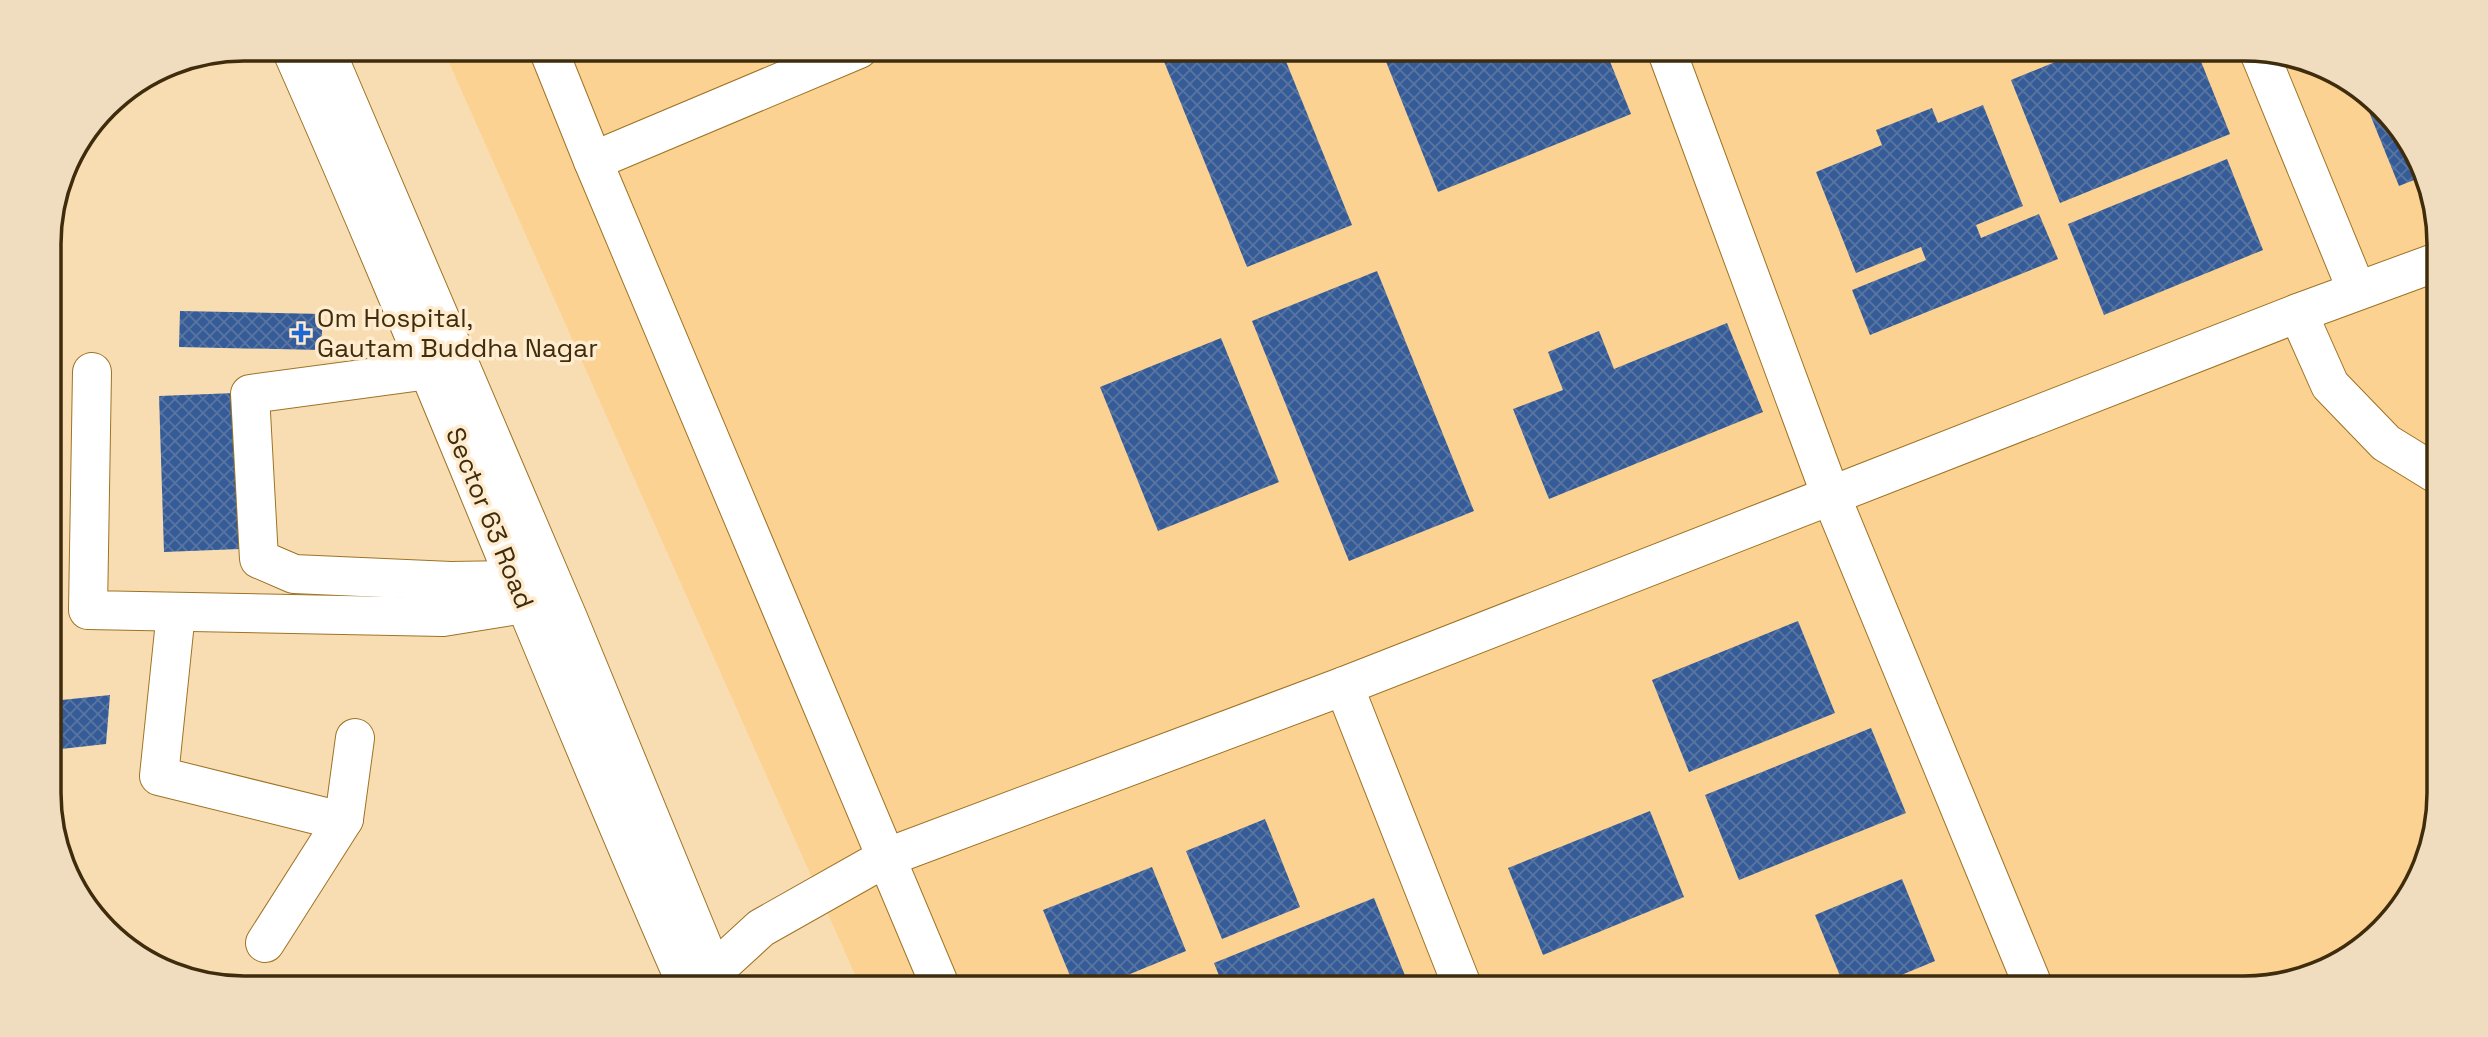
<svg xmlns="http://www.w3.org/2000/svg" width="2488" height="1037" viewBox="0 0 2488 1037" font-family="'Space Grotesk',sans-serif">
	<defs>
		<pattern id="building-cross-hatch" width="8" height="8" patternUnits="userSpaceOnUse" patternTransform="scale(1.75)"><rect width="8" height="8" fill="#355c98"/><path d="M0 0l8 8M0 8l8-8" fill="none" stroke="#5975a0"/></pattern>
	</defs>
	<rect width="100%" height="100%" fill="#f9ddb2"/>
	<path fill="#fbd291" d="M443,49H2244L2307,59L2391,116L2437,218L2439,793L2429,856L2362,948L2256,988H861Z"/>
	<g fill="url(#building-cross-hatch)">
		<path d="M1159,49H1281L1352,225L1247,267Z"/>
		<path d="M1381,49H1605L1631,114L1438,192Z"/>
		<path d="M2087,49H2196L2230,134L2060,203L2011,80Z"/>
		<path d="M2363,97L2391,116L2419,178L2399,186Z"/>
		<path d="M1983,105L2023,206L1976,225L1981,238L2039,214L2058,259L1870,335L1852,290L1926,260L1921,247L1856,273L1816,172L1882,145L1876,130L1932,108L1938,123Z"/>
		<path d="M2227,159L2263,250L2104,315L2068,224Z"/>
		<path d="M1377,271L1474,511L1349,561L1252,321Z"/>
		<path d="M180,311L323,314L321,350L179,347Z"/>
		<path d="M1727,323L1763,412L1549,499L1513,409L1563,390L1548,352L1599,331L1614,369Z"/>
		<path d="M1221,338L1279,482L1158,531L1100,387Z"/>
		<path d="M235,393L240,549L164,552L159,396Z"/>
		<path d="M1798,621L1835,713L1689,772L1652,680Z"/>
		<path d="M110,695L106,744L52,750V701Z"/>
		<path d="M1871,728L1906,813L1739,880L1705,795Z"/>
		<path d="M1650,811L1684,897L1543,955L1508,868Z"/>
		<path d="M1265,819L1300,907L1222,939L1186,851Z"/>
		<path d="M1152,867L1186,951L1096,988H1075L1043,910Z"/>
		<path d="M1902,879L1935,961L1870,988H1845L1815,915Z"/>
		<path d="M1374,898L1410,988H1224L1214,963Z"/>
	</g>
	<g fill="none" stroke-linecap="round" stroke-linejoin="round">
		<defs>
			<g id="minor">
				<path d="M291,49C429,360 551,677 688,988"/>
				<path d="M325,49L568,618L720,988"/>
				<path d="M548,49L593,161L941,988"/>
				<path d="M1666,49L1831,496L2034,988"/>
				<path d="M2259,52L2357,291"/>
				<path d="M593,161L859,49"/>
				<path d="M2298,313L2330,385L2386,443L2438,475"/>
				<path d="M429,370L250,394L259,559L294,574L451,581L514,580L537,575"/>
				<path d="M92,372L88,610L443,617L524,604"/>
				<path d="M176,612L159,776L325,817L344,819L355,738"/>
				<path d="M1344,686L1463,988"/>
				<path d="M265,943L344,819"/>
				<path d="M713,972L761,928L885,858L1344,686L2298,313L2437,262"/>
			</g>
		</defs>
		<use href="#minor" stroke="#9e7324" stroke-width="40"/>
		<use href="#minor" stroke="#fff" stroke-width="38"/>
	</g>
	<path fill="#1d68d3" stroke="#ffeccf" stroke-width="2.5" d="M297.5 322.5h7v7h7v7h-7v7h-7v-7h-7v-7h7z"/>
	<g text-anchor="middle" dominant-baseline="central" stroke-width="7" stroke-linejoin="round" paint-order="stroke">
		<g font-size="26" fill="#3f2c0c" stroke="#ffeccf" text-anchor="start">
			<text x="317" y="318">Om Hospital,<tspan x="317" dy="30">Gautam Buddha Nagar</tspan></text>
		</g>
		<g font-size="26" fill="#3f2c0c" stroke="#ffeccf">
			<text transform="translate(490 518) rotate(68)">Sector 63 Road</text>
		</g>
	</g>
	<path d="M0 0H2488V1037H0ZM244 61H2244A183 183 0 0 1 2427 244V793A183 183 0 0 1 2244 976H244A183 183 0 0 1 61 793V244A183 183 0 0 1 244 61Z" fill="#f0ddbf" fill-rule="evenodd"/>
	<path fill="none" stroke="#3f2c0c" stroke-width="3.5" d="M244 61H2244A183 183 0 0 1 2427 244V793A183 183 0 0 1 2244 976H244A183 183 0 0 1 61 793V244A183 183 0 0 1 244 61Z"/>
</svg>
